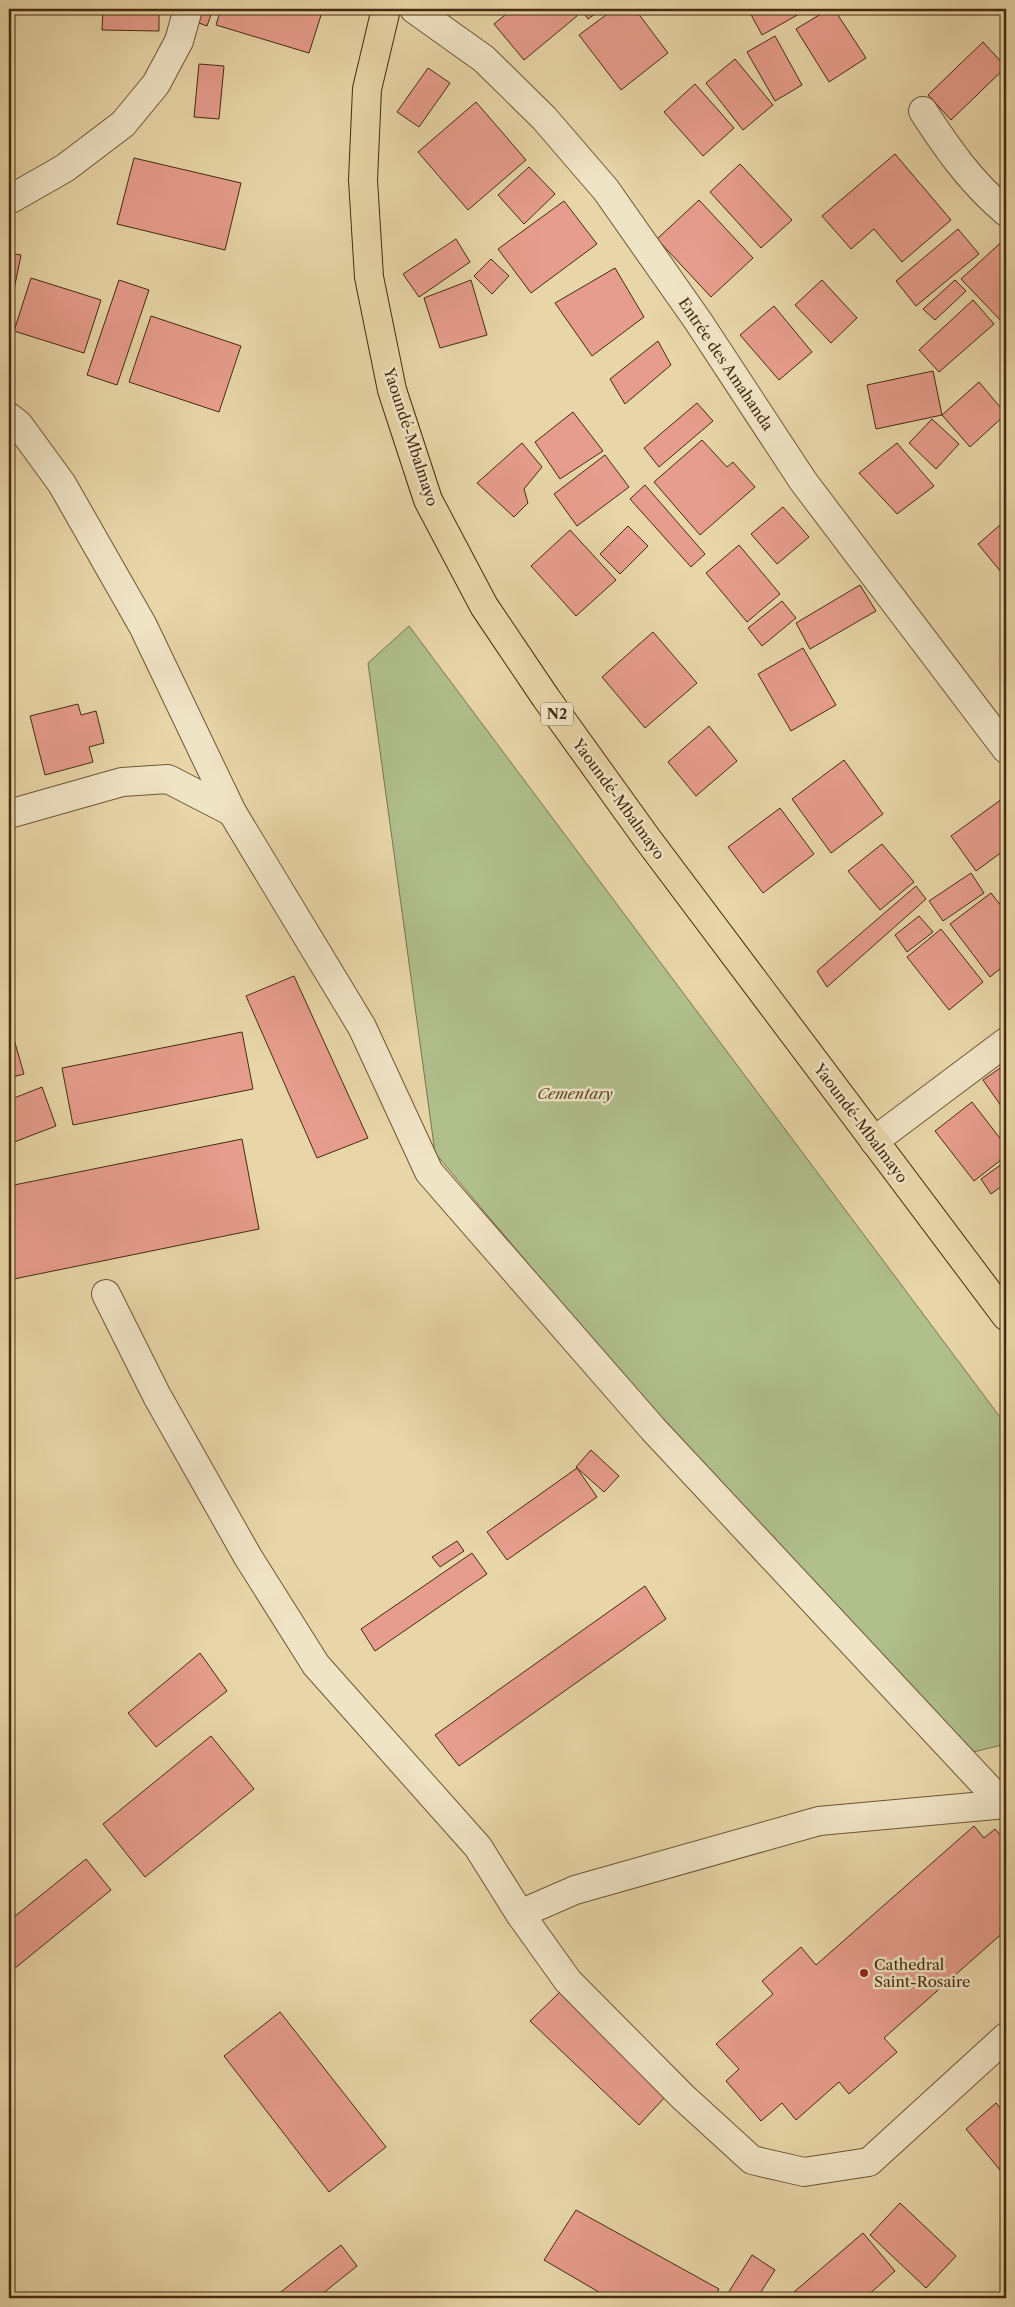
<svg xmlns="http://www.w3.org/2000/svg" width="1015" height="2307" viewBox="0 0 1015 2307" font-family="'Libre Caslon Text',serif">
	<rect width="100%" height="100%" fill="#e8d6a8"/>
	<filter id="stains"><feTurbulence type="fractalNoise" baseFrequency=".004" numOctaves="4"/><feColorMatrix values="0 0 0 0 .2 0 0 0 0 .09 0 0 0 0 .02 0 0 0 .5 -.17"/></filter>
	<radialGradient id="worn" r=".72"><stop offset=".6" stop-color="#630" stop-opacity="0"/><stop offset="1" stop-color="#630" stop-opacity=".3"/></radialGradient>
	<path fill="#b0bf8c" stroke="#7a754c" d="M409,626L1006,1425V1744L945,1759L435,1153L368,663Z"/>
	<g fill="#e79d8d" stroke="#452b0d">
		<path d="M103,9H159V31L102,30Z"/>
		<path d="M203,9H213L207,26L199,23Z"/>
		<path d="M221,9H323L309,53L216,25Z"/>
		<path d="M512,9H571L577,16L524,60L494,24Z"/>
		<path d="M581,9H602L588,19Z"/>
		<path d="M614,9H635L668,53L621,90L579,35Z"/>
		<path d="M748,9H808L762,35Z"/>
		<path d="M829,9H834L866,58L829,82L796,29Z"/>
		<path d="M775,36L802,85L775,101L747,52Z"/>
		<path d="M983,42L1006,67L951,120L928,95Z"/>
		<path d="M735,59L773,105L743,130L706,83Z"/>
		<path d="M199,64L224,66L219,119L194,117Z"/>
		<path d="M428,68L450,83L419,127L397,112Z"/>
		<path d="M695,84L734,128L703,156L664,112Z"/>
		<path d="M476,102L526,160L468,210L418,152Z"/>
		<path d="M895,154L951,220L902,262L874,229L851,249L822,216Z"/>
		<path d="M134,158L241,183L225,250L117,224Z"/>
		<path d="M740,164L792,220L761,248L710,192Z"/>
		<path d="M529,167L555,194L524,224L498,195Z"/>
		<path d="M699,200L753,258L711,297L657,239Z"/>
		<path d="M564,201L597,244L531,293L498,249Z"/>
		<path d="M958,229L979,254L916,306L896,281Z"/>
		<path d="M1006,238V322L1004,324L961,279Z"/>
		<path d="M456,239L470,262L419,297L403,274Z"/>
		<path d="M9,253L21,255L9,314Z"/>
		<path d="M491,259L509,276L492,294L474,276Z"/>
		<path d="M615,268L644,317L592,356L555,303Z"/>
		<path d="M31,278L101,300L84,353L14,331Z"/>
		<path d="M119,280L149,290L117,385L87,375Z"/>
		<path d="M471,280L487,335L440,348L424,298Z"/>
		<path d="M822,280L857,318L831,343L795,305Z"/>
		<path d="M955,280L966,291L935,320L923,309Z"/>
		<path d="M973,300L994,324L939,372L919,350Z"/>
		<path d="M774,306L812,352L779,380L740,335Z"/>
		<path d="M151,316L241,346L219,412L129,382Z"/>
		<path d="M658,341L671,365L625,404L610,379Z"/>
		<path d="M933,371L942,415L876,429L867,385Z"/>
		<path d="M979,382L1006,414L970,447L942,415Z"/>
		<path d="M697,403L713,421L659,467L644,448Z"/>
		<path d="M573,412L603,451L560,479L535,442Z"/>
		<path d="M932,419L959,444L936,469L909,443Z"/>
		<path d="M702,440L727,467L733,462L755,487L700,535L654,482Z"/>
		<path d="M522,443L542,467L524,489L528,503L514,517L477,483Z"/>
		<path d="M897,443L934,486L897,514L859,473Z"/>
		<path d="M605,455L629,487L577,526L554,494Z"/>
		<path d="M645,485L705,554L691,567L630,499Z"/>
		<path d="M783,507L809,537L777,564L751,534Z"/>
		<path d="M1006,520V578L978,544Z"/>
		<path d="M628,526L648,546L620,574L600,554Z"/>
		<path d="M570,530L616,580L576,616L531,566Z"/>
		<path d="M739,545L780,594L747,622L706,573Z"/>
		<path d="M860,585L876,611L810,649L796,623Z"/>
		<path d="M782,601L796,618L762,646L748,628Z"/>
		<path d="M653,632L697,683L645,728L602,677Z"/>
		<path d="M803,648L836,705L791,731L758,674Z"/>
		<path d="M78,704L81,715L96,711L104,743L89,747L93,762L45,775L30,716Z"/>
		<path d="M709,726L737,761L696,796L668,762Z"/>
		<path d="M844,760L883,814L831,853L792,799Z"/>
		<path d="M1006,796V849L976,871L951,836Z"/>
		<path d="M780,808L814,854L763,893L728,847Z"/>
		<path d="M882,844L914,882L880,910L848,871Z"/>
		<path d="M971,873L984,893L943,921L929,901Z"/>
		<path d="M916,886L926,899L827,987L817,971Z"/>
		<path d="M991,893L1006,912V964L990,977L950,924Z"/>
		<path d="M919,916L933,932L907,952L895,935Z"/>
		<path d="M941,929L983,982L949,1010L907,957Z"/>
		<path d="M294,976L368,1138L317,1158L246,996Z"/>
		<path d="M9,1022L24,1074L9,1078Z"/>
		<path d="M242,1032L253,1089L73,1125L62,1068Z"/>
		<path d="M1006,1064V1113L983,1080Z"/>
		<path d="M42,1087L56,1126L9,1144V1100Z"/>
		<path d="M972,1102L1006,1146V1156L974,1181L935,1131Z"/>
		<path d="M242,1139L259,1229L9,1280V1186Z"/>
		<path d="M1006,1161V1183L991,1194L981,1179Z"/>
		<path d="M591,1450L619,1476L604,1492L576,1467Z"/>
		<path d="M577,1468L597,1497L507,1560L487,1532Z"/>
		<path d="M457,1541L464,1551L440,1567L432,1557Z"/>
		<path d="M472,1553L487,1574L375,1651L361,1629Z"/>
		<path d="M645,1586L666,1619L459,1766L435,1735Z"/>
		<path d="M200,1653L227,1691L156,1747L128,1713Z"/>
		<path d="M211,1736L254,1789L145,1877L103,1824Z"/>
		<path d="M974,1826L984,1838L995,1829L1006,1842V1930L884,2038L897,2052L849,2094L839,2082L796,2120L782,2103L761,2121L726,2081L739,2069L716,2044L773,1994L762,1981L801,1947L816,1965Z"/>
		<path d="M86,1859L111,1890L9,1973V1921Z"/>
		<path d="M560,1992L666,2096L639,2125L530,2021Z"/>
		<path d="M280,2012L386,2147L329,2192L224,2056Z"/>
		<path d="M996,2103L1006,2115L1005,2176L966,2129Z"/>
		<path d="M900,2203L956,2256L926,2288L870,2235Z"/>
		<path d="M576,2210L719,2289L714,2298H609L544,2260Z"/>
		<path d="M863,2233L895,2271L865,2298H787Z"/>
		<path d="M341,2245L357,2266L317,2298H273Z"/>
		<path d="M752,2255L775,2270L757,2298H725Z"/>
	</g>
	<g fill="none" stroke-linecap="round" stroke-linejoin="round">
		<defs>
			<g id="minor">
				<path d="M414,9L484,59L544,118L606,190L698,321L803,481L1006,749"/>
				<path d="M923,111C949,151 970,181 1006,212"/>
				<path d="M9,200L65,168L123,124L156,84L179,41L188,9"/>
				<path d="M9,417L19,425L62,484L143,626L232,812L362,1027L429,1172L653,1429L1003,1804"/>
				<path d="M9,814L122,782L168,779L232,812"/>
				<path d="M874,1141L1006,1042"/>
				<path d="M106,1294L157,1396L248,1557L316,1665L478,1847L520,1914L568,1981L683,2097L752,2160L804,2172L869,2162L1006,2037"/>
				<path d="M520,1914L575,1890L819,1821L1006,1804"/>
			</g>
			<path id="highway" d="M386,9L367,89L363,180L369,277L392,390L428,500L484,606L546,698L646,837L1006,1316"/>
		</defs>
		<use href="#minor" stroke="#6e5634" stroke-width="30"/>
		<use href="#highway" stroke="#452b0d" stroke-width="30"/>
		<use href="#minor" stroke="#f0e4c6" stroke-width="28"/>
		<use href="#highway" stroke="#e8d6a8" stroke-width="28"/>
	</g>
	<circle fill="#8f2418" stroke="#f0e4c6" stroke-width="2" cx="864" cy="1973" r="5"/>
	<g text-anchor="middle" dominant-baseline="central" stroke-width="5" stroke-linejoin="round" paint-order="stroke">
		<rect fill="#f0e4c6" stroke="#786244" stroke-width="1" x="541" y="702.5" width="32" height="23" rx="4"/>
		<g font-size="14" font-weight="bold" fill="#452b0d">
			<text x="557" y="714">N2</text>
		</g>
		<g font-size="15" fill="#452b0d" stroke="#f0e4c6">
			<text transform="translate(726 364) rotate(56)">Entrée des Amahanda</text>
			<text transform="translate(411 437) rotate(72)">Yaoundé-Mbalmayo</text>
			<text transform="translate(619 799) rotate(54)">Yaoundé-Mbalmayo</text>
			<text transform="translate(861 1123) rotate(53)">Yaoundé-Mbalmayo</text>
		</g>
		<g font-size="15" font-style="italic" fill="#5a4926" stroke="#f0e4c6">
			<text x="575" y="1093">Cementary</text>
		</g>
		<g font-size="15" fill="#452b0d" stroke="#f0e4c6" text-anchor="start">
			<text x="874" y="1964">Cathedral<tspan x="874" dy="17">Saint-Rosaire</tspan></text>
		</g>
	</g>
	<rect width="1015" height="2307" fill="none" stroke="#e8d6a8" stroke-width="30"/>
	<rect x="10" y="10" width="995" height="2287" fill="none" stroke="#452b0d" stroke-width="2.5"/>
	<rect x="15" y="15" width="985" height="2277" fill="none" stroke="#452b0d"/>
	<rect width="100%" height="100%" filter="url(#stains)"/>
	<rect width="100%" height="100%" fill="url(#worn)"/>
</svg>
